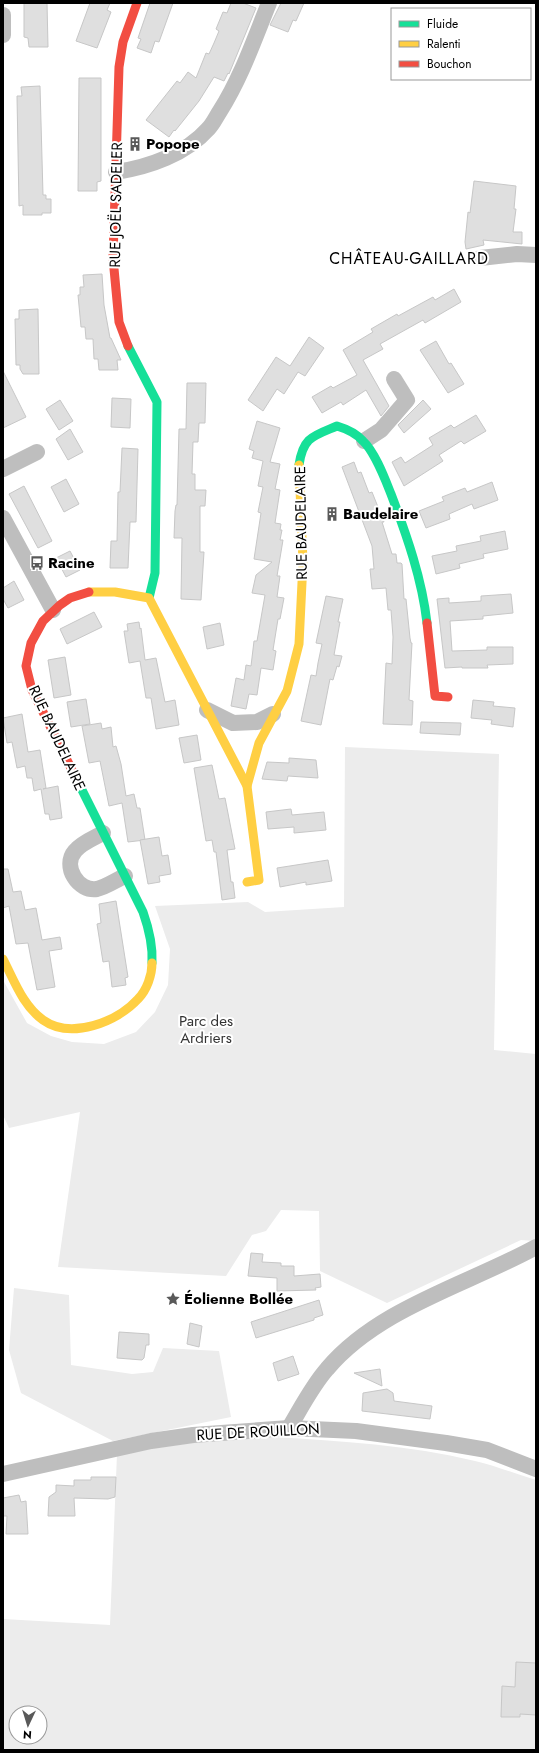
<svg xmlns="http://www.w3.org/2000/svg" width="539" height="1753" viewBox="0 0 539 1753" font-family="Jost,sans-serif">
	<rect width="100%" height="100%" fill="#fff"/>
	<g fill="#ececec" fill-rule="evenodd">
		<path d="M345,747L499,754L494,1050L536,1054V1241L521,1240L387,1303L320,1271L319,1211L281,1210L266,1231L252,1235L226,1276L58,1267L80,1112L9,1128L3,1115V980L27,1023L51,1036L72,1042L104,1044L136,1032L155,1012L168,985L170,949L155,906L248,902L265,912L344,907Z"/>
		<path d="M14,1288L69,1295L71,1365L132,1374L153,1372L163,1348L219,1351L231,1417L113,1441L21,1393L9,1350Z"/>
		<path d="M274,1437C341,1441 409,1445 475,1461C496,1466 516,1474 536,1480V1750H3V1619L110,1625L117,1454L197,1441ZM16,1713H40V1737H16Z"/>
	</g>
	<g fill="#dfdfdf" stroke="#c7c7c7">
		<path d="M24,3H47L48,47H29L28,38L24,37Z"/>
		<path d="M90,3H110L107,10L111,12L97,48L76,41Z"/>
		<path d="M150,3H173L159,42L155,41L151,53L137,48L141,39L138,38Z"/>
		<path d="M231,3H243L256,8L229,74L228,73L224,81L214,77L199,101L175,131L174,130L169,137L146,120L177,81L180,83L188,72L196,78L206,53L209,54L214,43L219,31L216,29L223,12L227,13Z"/>
		<path d="M281,3H304L296,21L293,20L288,32L270,25Z"/>
		<path d="M79,78H101V181L97,182V191H78Z"/>
		<path d="M40,86L43,195H46V199H51V213H42V215H23V205L19,206L17,96H22L21,87Z"/>
		<path d="M474,181L516,186L514,209H516L513,232H522V244L483,240L484,245L466,249L465,242L468,212L470,213Z"/>
		<path d="M102,274L104,305L110,338H111L121,360H117L118,370H99L98,359H94L93,339H86L85,327H81L78,295H80V287H84L83,275Z"/>
		<path d="M454,289L461,302L425,323L423,320L380,344L383,349L363,360L389,406L381,416L366,390L343,405L341,402L322,413L312,397L331,386L333,388L357,375L343,350L373,332L371,329L397,314L398,316L433,297L435,300Z"/>
		<path d="M38,309L39,374H23L20,369V365H16L15,319H19V310Z"/>
		<path d="M309,337L324,348L305,376L298,372L284,394L277,389L263,411L248,400L276,357L290,366Z"/>
		<path d="M436,341L449,364L451,363L464,384L448,393L420,350Z"/>
		<path d="M3,371L26,417L3,428Z"/>
		<path d="M187,383H206L205,423H199L198,442H193L192,474H195V490H206L205,506H200V552H204L201,600L181,599L182,538H174L175,511L176,505H177L179,429H186Z"/>
		<path d="M112,398L131,399L130,428L111,427Z"/>
		<path d="M60,400L73,421L59,430L46,409Z"/>
		<path d="M423,400L431,409L404,433L398,425Z"/>
		<path d="M476,415L486,431L464,444L461,441L439,455L443,461L404,486L392,462L401,457L405,463L433,445L429,438L451,425L454,428Z"/>
		<path d="M257,421L280,428L270,462L280,464L275,489L280,490L275,523L281,524L280,530H282L280,540H283L277,576H280L277,597L284,598L280,619H278L273,650L276,651L273,670L261,668L257,695L249,694L246,709L231,706L236,678L244,680L246,665L251,666L254,641H257L265,595L252,593L256,575L272,562L254,559L261,513L258,512L263,487L258,486L263,461L252,458L254,451L249,449Z"/>
		<path d="M70,429L83,452L68,460L56,439Z"/>
		<path d="M122,448L138,449L136,522H130L128,568H110L111,541H117L118,492H120Z"/>
		<path d="M354,462L358,473L361,472L369,493L372,492L384,522H382L392,554H396L397,563H401L402,564L404,599H406L410,638L411,643H412L409,700L413,701L412,725L383,724L386,663L392,664L393,637L391,610H388L386,588L372,589L370,569H374L372,546L342,467Z"/>
		<path d="M66,479L79,504L64,512L51,487Z"/>
		<path d="M492,482L498,500L474,509L472,504L449,514L450,519L426,528L419,511L444,501L442,497L465,488L467,492Z"/>
		<path d="M24,486L52,541L38,548L9,494Z"/>
		<path d="M505,531L508,549L483,554L484,558L459,564L460,568L436,574L432,556L457,551L456,546L481,541L480,536Z"/>
		<path d="M70,551L80,570L66,577L56,558Z"/>
		<path d="M14,581L24,600L8,608L3,599V588Z"/>
		<path d="M511,594L513,613L483,616V619L450,621L452,651L487,650V647H513V664L487,665L488,668H462V667L445,668L437,599L449,598V603L481,601V596Z"/>
		<path d="M326,596L343,599L338,622H340L334,655L342,656L339,667L337,666L333,680L330,679L321,725L301,721L311,675L316,676L318,663L322,644L316,643Z"/>
		<path d="M94,612L102,627L67,644L60,629Z"/>
		<path d="M139,622L140,629L141,628L145,660L156,658L165,702L175,700L179,725L156,729L151,698H146L140,661L129,663L124,631H128L127,624Z"/>
		<path d="M220,623L224,645L207,649L203,627Z"/>
		<path d="M65,657L71,695L54,698L48,660Z"/>
		<path d="M86,699L90,724L71,727L67,702Z"/>
		<path d="M473,700L494,702L493,706L515,708L513,727L491,724L492,720L471,718Z"/>
		<path d="M22,714L28,752L40,750L46,788L43,789L58,786L62,818L50,820L49,814H45L41,789L34,791L32,778H27L25,766L17,768L12,742L7,743L3,718Z"/>
		<path d="M421,722L461,723L460,735L420,733Z"/>
		<path d="M101,723L102,729L111,727L113,747L116,746L121,764L126,796L134,794L137,808H140L145,840L128,842L122,803L109,806L100,761L89,763L82,726Z"/>
		<path d="M197,735L201,760L184,763L179,738Z"/>
		<path d="M289,758L316,760L318,778L288,776L287,781L262,779L267,762L289,763Z"/>
		<path d="M212,765L219,799L225,798L235,849L227,850L231,882H233L235,898L222,900L216,852H214L212,840L206,841L194,768Z"/>
		<path d="M291,809L292,815L324,812L326,830L294,833V827L268,829L266,812Z"/>
		<path d="M159,837L162,856L168,855L171,874L159,876L160,882L148,884L140,840Z"/>
		<path d="M328,860L332,881L306,885V882L280,887L277,868Z"/>
		<path d="M3,869H8L13,892L21,891L25,910L36,908L42,940L60,937L62,949L49,951L55,987L37,990L28,943L16,944L9,906L3,908Z"/>
		<path d="M116,901L128,977L125,978L126,985L112,987L109,961L103,962L97,924L101,923L99,904Z"/>
		<path d="M251,1253L263,1254L262,1262L281,1263V1266H294V1276L320,1274L321,1287L315,1288L316,1290L277,1291V1278L248,1276Z"/>
		<path d="M319,1300L323,1315L314,1318V1320L256,1338L251,1322Z"/>
		<path d="M190,1323L202,1326L199,1347L187,1344Z"/>
		<path d="M119,1332L149,1334V1345H146L144,1358L142,1360L117,1358Z"/>
		<path d="M293,1356L299,1374L278,1381L273,1363Z"/>
		<path d="M380,1369L382,1386L354,1373Z"/>
		<path d="M387,1389L393,1393L394,1401L432,1406L430,1419L362,1411L363,1393Z"/>
		<path d="M91,1477H116L115,1497L108,1499L74,1498L75,1516H48L49,1497L56,1492V1485L74,1486V1480H91Z"/>
		<path d="M19,1495L21,1502L26,1501L28,1534H6L7,1516H3V1498Z"/>
		<path d="M516,1662L536,1663V1715L520,1714V1717H501L502,1686L515,1687Z"/>
	</g>
	<g fill="none" stroke-linecap="round" stroke-linejoin="round">
		<g stroke="#bebebe" stroke-width="16">
			<path d="M3,15V35"/>
			<path d="M116,172C149,167 186,154 208,129C213,124 216,117 220,111C241,78 254,40 269,3"/>
			<path d="M480,258L517,254L536,255"/>
			<path d="M364,441L381,430L407,400L394,379"/>
			<path d="M3,469L37,452"/>
			<path d="M3,518L53,610"/>
			<path d="M207,710L233,723L257,722L273,714"/>
			<path d="M103,833C94,838 81,843 75,851C62,866 78,892 97,889C106,887 116,880 125,876"/>
			<path d="M289,1428C301,1408 312,1386 327,1369C378,1308 469,1284 536,1247"/>
			<path d="M3,1474L151,1441L193,1435L289,1428L356,1431L446,1443L487,1450L536,1469"/>
		</g>
		<g stroke="#16e098" stroke-width="9">
			<path d="M128,346L157,402L155,573L149,598"/>
			<path d="M299,465C303,437 313,436 337,426C347,429 356,433 363,441C375,452 385,479 391,494C407,536 422,579 427,623"/>
			<path d="M77,780L143,912C149,929 153,945 152,963"/>
		</g>
		<g stroke="#ffcf43" stroke-width="9">
			<path d="M89,592H115L149,598L247,786L259,880L247,882"/>
			<path d="M247,786L259,743L287,691L299,644L303,562L299,465"/>
			<path d="M3,959C14,980 23,1006 43,1020C71,1040 117,1022 138,999C147,990 152,975 152,963"/>
		</g>
		<g stroke="#f24e42" stroke-width="9">
			<path d="M128,346L119,322L113,258L119,67L123,42L137,3"/>
			<path d="M427,623L435,696L448,697"/>
			<path d="M77,780L32,690L26,666L31,643L43,621L60,605L70,598L89,592"/>
		</g>
	</g>
	<defs>
		<symbol id="building-bare" viewBox="-9 -9 18 18"><path d="M-4-6H4V6H1V3H-1V6H-4ZM-2.5-4.3h1.7v1.8h-1.7ZM.8-4.3h1.7v1.8H.8ZM-2.5-1h1.7V.8h-1.7ZM.8-1h1.7V.8H.8Z" fill="#595959" stroke="#fff" stroke-width="2.5" paint-order="stroke"/></symbol>
		<symbol id="bus-bare" viewBox="-9 -9 18 18"><path d="M-5-6H5V4H4V6H2V4H-2V6H-4V4H-5ZM-3.5-4V0h7V-4ZM-3.5 1.2v1.5H-2V1.2ZM2 1.2v1.5H3.5V1.2Z" fill="#595959" stroke="#fff" stroke-width="2.5" paint-order="stroke"/></symbol>
		<symbol id="sight-bare" viewBox="-9 -9 18 18"><path d="M0-6L1.8-2.2L6-1.7L2.9 1.2L3.7 5.4L0 3.3L-3.7 5.4L-2.9 1.2L-6-1.7L-1.8-2.2Z" fill="#595959" stroke="#fff" stroke-width="2.5" paint-order="stroke"/></symbol>
	</defs>
	<g fill-rule="evenodd">
		<use href="#building-bare" x="125" y="134" width="20" height="20"/>
		<use href="#building-bare" x="322" y="504" width="20" height="20"/>
		<use href="#bus-bare" x="27" y="553" width="20" height="20"/>
		<use href="#sight-bare" x="163" y="1289" width="20" height="20"/>
	</g>
	<g text-anchor="middle" dominant-baseline="central" stroke-width="4" stroke-linejoin="round" paint-order="stroke">
		<g font-size="15" font-weight="bold" fill="#000" stroke="#fff" text-anchor="start">
			<text x="146" y="144">Popope</text>
			<text x="343" y="514">Baudelaire</text>
			<text x="48" y="563">Racine</text>
			<text x="184" y="1299">Éolienne Bollée</text>
		</g>
		<g font-size="15" fill="#000" stroke="#fff">
			<text transform="translate(116 205) rotate(-89)">RUE JOËL SADELER</text>
			<text transform="translate(301 523) rotate(-91)">RUE BAUDELAIRE</text>
			<text transform="translate(57 738) rotate(65)">RUE BAUDELAIRE</text>
			<text transform="translate(258 1432) rotate(-3)">RUE DE ROUILLON</text>
		</g>
		<g font-size="15" fill="#333" stroke="#fff">
			<text x="206" y="1021">Parc des<tspan x="206" dy="17">Ardriers</tspan></text>
		</g>
		<g font-size="16" letter-spacing="1" fill="#000" stroke="#fff">
			<text x="409" y="258">CHÂTEAU-GAILLARD</text>
		</g>
	</g>
	<rect width="539" height="1753" fill="none" stroke="#000000" stroke-width="8"/>
	<rect x="391" y="8" width="140" height="72" fill="#ffffff" stroke="#999999"/>
	<rect x="399" y="21" width="20" height="6" fill="#16e098" stroke="#999999"/>
	<text x="427" y="28" font-size="12" fill="#000000">Fluide</text>
	<rect x="399" y="41" width="20" height="6" fill="#ffcf43" stroke="#999999"/>
	<text x="427" y="48" font-size="12" fill="#000000">Ralenti</text>
	<rect x="399" y="61" width="20" height="6" fill="#f24e42" stroke="#999999"/>
	<text x="427" y="68" font-size="12" fill="#000000">Bouchon</text>
	<g transform="translate(28 1725) rotate(184)"><circle r="19" fill="#ffffff" stroke="#999999"/>
	<path d="M0-3L7 15L0 10L-7 15Z" fill="#595959"/>
	<text y="-6" font-size="11" font-weight="bold" text-anchor="middle" fill="#000000">N</text>
	</g>
</svg>
